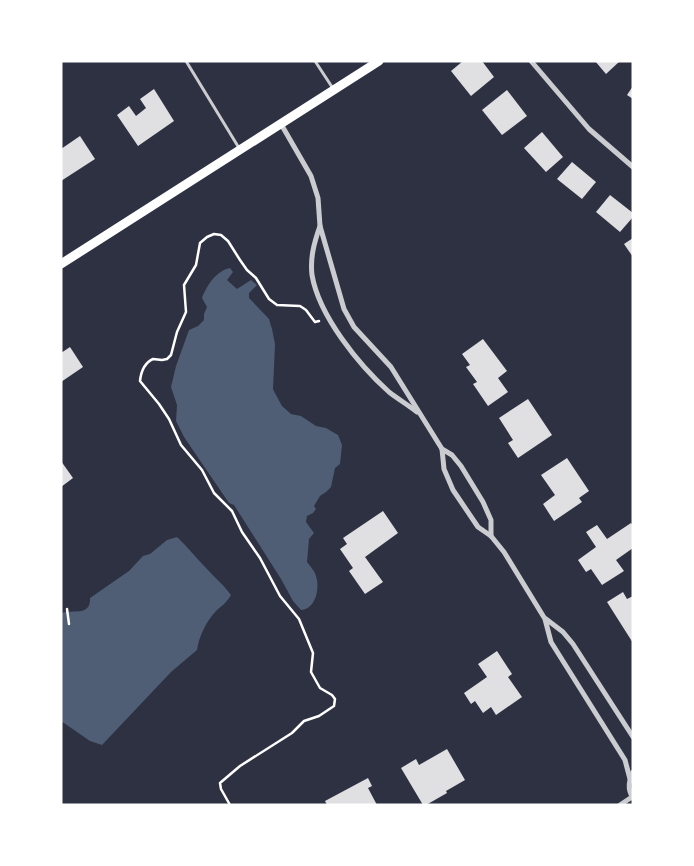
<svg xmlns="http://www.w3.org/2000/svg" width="694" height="866" viewBox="0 0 694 866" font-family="'Varela Round',sans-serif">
	<rect width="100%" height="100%" fill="#2d3142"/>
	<g fill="#4f5d75">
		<path d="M230,268L233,272L227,280L237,289L251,280L257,285L249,293V298L269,319L272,329L275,344L273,389L276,395L282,406L291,414L301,416L316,426L326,428L338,435L342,445L340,464L335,468L331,487L326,492L320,496L314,506L316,509L313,513L307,516L306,522L314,533L309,539L307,562C310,566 315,571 316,576C320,588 316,609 301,610L293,601L281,579L234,505L229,503L184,437L176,421L177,405L171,387L176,366L189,330L198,326L204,320V314L207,307L202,298C207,285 216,271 230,268Z"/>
		<path d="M177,537C188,547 196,558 207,569C216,579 223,584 231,595C227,602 223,605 217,610C207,620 199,636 197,650L171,672L102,745L90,741L61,721V613C72,609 91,617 90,598L129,571L143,556L150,554L167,540Z"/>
	</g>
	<g fill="#e0e0e3">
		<path d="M463,61H482L494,77L471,96L451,71Z"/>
		<path d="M595,61H620L606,74Z"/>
		<path d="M633,86V99L627,95Z"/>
		<path d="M154,89L174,121L138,146L117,115L129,106L136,116L146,108L140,99Z"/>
		<path d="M507,90L527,116L502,135L482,110Z"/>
		<path d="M542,132L563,157L546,172L524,148Z"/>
		<path d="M80,136L95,159L61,181V149Z"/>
		<path d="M572,162L596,182L582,199L557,179Z"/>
		<path d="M610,195L633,213V217L620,232L596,212Z"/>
		<path d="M633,238V257L624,244Z"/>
		<path d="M483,339L507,371L498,378L508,392L488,406L473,384L477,382L466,367L470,365L462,354Z"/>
		<path d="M70,347L83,367L61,382V353Z"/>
		<path d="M528,399L552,435L518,458L508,443L513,440L499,418Z"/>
		<path d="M567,458L589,491L579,498L582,502L554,521L543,504L555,495L541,475Z"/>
		<path d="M61,461L73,478L61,487Z"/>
		<path d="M383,511L398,533L365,557L383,582L365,594L349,571L353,568L340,549L347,544L343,538Z"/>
		<path d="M631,523L633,526V548L616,560L624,571L602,585L591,569L586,572L578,560L596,547L586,532L597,525L607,539Z"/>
		<path d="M623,592L627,599L633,596V643L607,602Z"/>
		<path d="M497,651L512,674L508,677L522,697L496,715L491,707L483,713L475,701L471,704L464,693L487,677L478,664Z"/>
		<path d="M447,749L465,780L446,791L447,793L426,805H423L401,768L416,759L419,765Z"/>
		<path d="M368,778L372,786L368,788L377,805H327L325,801Z"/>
	</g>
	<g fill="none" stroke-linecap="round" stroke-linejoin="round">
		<g stroke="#fff" stroke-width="2.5">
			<path d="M67,609L69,624"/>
			<path d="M230,805L221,789L220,783L240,766L292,733L304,721L319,716L334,706L335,699L332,695L320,688L311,672L313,653L299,619L280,596L260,558L242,532L232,511L214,493L202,470L181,445L169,419L159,404L140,381C141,372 144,363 153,359L162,360L167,359L171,355L177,332L186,312L184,285L196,265L200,243L207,237L214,234L221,235L228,241L240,260L247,270L256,278L269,299L277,305L300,306L306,310L315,322L319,321"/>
		</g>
		<g stroke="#caccd0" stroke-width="3">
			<path d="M186,61L239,148"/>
			<path d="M315,61L334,90"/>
		</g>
		<g stroke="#caccd0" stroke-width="5">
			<path d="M531,61L589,129L633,167"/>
			<path d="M281,124L311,176L318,198L320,226L344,309L354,327L391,367L442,449L452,455L461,466L483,502L491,520V536"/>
			<path d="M320,226C314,243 310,258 312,275C319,316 359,365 389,392C398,399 408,405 417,412"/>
			<path d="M442,449L444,469L453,490L478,527L491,536L504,552L545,619L551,642L625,760L630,779"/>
			<path d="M546,619L563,632L573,644L633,737"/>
			<path d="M633,772C629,781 627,789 633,798"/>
			<path d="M620,805L632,797"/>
		</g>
		<path stroke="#fff" stroke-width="9" d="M61,264L379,61"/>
	</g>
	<rect width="694" height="866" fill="none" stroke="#ffffff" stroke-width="125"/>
</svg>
